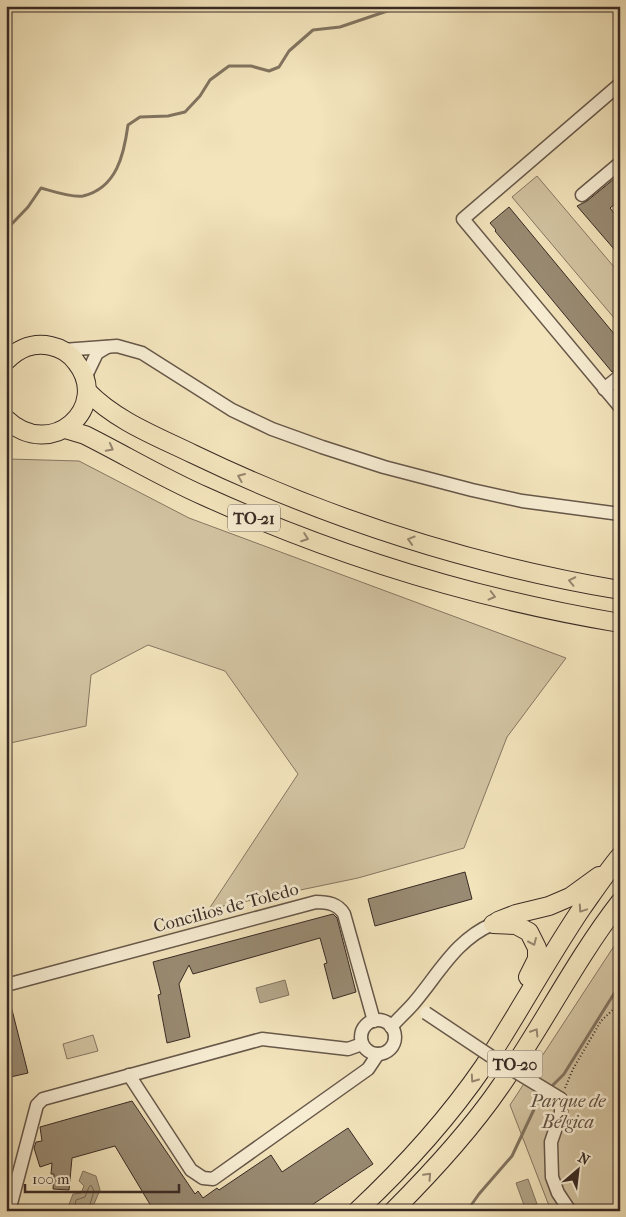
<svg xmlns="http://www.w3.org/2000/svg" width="626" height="1217" viewBox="0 0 626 1217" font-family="'IM FELL French Canon',serif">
	<rect width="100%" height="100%" fill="#f3e4bc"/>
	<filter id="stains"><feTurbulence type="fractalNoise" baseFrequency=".004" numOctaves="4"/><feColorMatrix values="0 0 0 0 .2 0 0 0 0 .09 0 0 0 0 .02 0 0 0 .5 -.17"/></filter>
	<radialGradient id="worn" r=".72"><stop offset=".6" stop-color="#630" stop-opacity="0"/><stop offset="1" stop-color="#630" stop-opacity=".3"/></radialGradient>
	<g fill="#d3c4a2" stroke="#867763">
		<path d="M537,176L620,274V325L512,197Z"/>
		<path d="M9,459L79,461L189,518L566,658L507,737L464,848L358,878L209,909L298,774L225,671L148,645L91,675L86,726L6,744V460Z"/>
		<path d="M620,937V1211H551L510,1105Z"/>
		<path d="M93,1035L98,1051L67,1059L63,1044Z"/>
	</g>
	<g fill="#b3a588" stroke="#827460">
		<path d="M285,980L289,995L260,1003L256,988Z"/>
		<path d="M83,1171L96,1176L100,1190L91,1211H69L68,1207L73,1194L81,1193L84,1186L79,1181Z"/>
		<path d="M528,1179L537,1204L525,1208L516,1183Z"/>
	</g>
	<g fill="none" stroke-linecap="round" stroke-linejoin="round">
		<path stroke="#766856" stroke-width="1" d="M74,1211L76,1200L85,1197L89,1187L91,1185L94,1191L88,1211"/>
		<g stroke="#827460" stroke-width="3">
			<path d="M436,6H438"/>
			<path d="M6,230L28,207L41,188C52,191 72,198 83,196C117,188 124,154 128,125L140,117L168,116L185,112L200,96L210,80L229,66H251L269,71L279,67L289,51L313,30L340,27L402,6"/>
			<path d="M549,1089L564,1074L620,984"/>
			<path d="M467,1211L479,1194L512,1156L538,1101L545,1093"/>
		</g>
	</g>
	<g fill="#998b73" stroke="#382a24">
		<path d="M620,174V200L610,208L620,220V256L577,206L587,201Z"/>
		<path d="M509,207L620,341V354L615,358L617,360L614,363L618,367L612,372L495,231L496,230L490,223Z"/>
		<path d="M465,872L472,899L375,926L368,899Z"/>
		<path d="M333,914L337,918L356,992L333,999L324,964L327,963L320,938L193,974L189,965L179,984L190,1037L167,1043L158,995L161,994L153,962Z"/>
		<path d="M6,998H9L28,1073L6,1078Z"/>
		<path d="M132,1101L195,1194L198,1191L203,1198L217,1188L219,1190L271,1155L282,1172L348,1128L373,1164L303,1211H154L115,1146L72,1158L69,1190L53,1189L54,1174H51L52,1163L40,1167L34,1148L36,1142L42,1141L40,1127Z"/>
	</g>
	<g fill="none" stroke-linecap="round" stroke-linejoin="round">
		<defs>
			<g id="minor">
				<path d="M620,84L463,219L620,407"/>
				<path d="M582,195L620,163"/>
				<path d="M63,350L117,346L142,353L232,410L272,429L322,447L384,467L472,490L522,501L620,514"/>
				<path d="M85,378L97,353L107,347"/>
				<path d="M604,389L620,376"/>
				<path d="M6,985L316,902C328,902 338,904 344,914L374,1021"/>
				<circle cx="378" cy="1037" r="17"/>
				<path d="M391,1027C398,1019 406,1012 413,1004C438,975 456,939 493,924"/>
				<path d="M129,1075L191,1170L203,1178L213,1179L368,1069L378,1054"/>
				<path d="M561,1099V1113L551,1142L552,1177L558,1193L570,1211"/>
				<path d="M9,1211L37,1105L43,1099L262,1039L348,1049L362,1044"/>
			</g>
			<g id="highway">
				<path d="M6,361C19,348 33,342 51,346C61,348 70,354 76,362C112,407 51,462 6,419"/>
				<path d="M87,391C116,421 156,436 193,454C328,519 472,565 620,590"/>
				<path d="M65,429L85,435C125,455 163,478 204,496C336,556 476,599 620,623"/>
				<path d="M498,921L516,914L549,906L570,897L599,876"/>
				<path d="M493,924L516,925L529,932L537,948V959L528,977"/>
				<path d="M357,1211C404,1167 447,1120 484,1066C518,1014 547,960 582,908C594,891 606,873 620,856"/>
				<path d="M393,1211C432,1172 469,1132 500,1087C542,1027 575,960 620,902"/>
			</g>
		</defs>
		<use href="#minor" stroke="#67584a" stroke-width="15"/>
		<use href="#highway" stroke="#382a24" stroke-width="20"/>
		<path stroke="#382a24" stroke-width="2" stroke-dasharray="1 2.5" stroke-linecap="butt" d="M565,1088L573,1069L601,1021L620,1003"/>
		<use href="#minor" stroke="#f7edd3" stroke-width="12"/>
		<use href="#highway" stroke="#f3e4bc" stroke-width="18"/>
		<defs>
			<path id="minor-bridge" d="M426,1013L495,1059L561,1099"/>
		</defs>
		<use href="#minor-bridge" stroke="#67584a" stroke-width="15" stroke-linecap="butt"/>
		<use href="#minor-bridge" stroke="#f7edd3" stroke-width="12"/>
	</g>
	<defs><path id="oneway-chevron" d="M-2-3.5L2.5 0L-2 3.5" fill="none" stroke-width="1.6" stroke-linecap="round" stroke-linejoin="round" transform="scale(1.25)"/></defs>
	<g stroke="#968770">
		<use href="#oneway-chevron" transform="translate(110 448) rotate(28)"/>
		<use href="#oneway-chevron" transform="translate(241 477) rotate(-157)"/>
		<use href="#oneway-chevron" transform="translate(305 538) rotate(20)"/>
		<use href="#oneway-chevron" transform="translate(411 540) rotate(-163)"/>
		<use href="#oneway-chevron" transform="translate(572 581) rotate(-168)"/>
		<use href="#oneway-chevron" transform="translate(492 596) rotate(14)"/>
		<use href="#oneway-chevron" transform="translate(582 909) rotate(124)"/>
		<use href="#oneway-chevron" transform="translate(533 942) rotate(66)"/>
		<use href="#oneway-chevron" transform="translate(535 1032) rotate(-58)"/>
		<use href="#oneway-chevron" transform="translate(474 1079) rotate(125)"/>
		<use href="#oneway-chevron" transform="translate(428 1176) rotate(-47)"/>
	</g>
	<g text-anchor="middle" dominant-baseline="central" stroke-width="5" stroke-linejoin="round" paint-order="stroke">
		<g fill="#f7edd3" stroke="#716458" stroke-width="1">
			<rect x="228" y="504.5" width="52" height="27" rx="4"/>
			<rect x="487.5" y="1050.5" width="55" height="27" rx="4"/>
		</g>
		<g font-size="16" font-weight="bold" fill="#382a24">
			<text x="254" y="518">TO-21</text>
			<text x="515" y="1064">TO-20</text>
		</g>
		<g font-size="18" fill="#382a24" stroke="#f7edd3">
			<text transform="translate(226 908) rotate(-15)">Concilios de Toledo</text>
		</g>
		<g font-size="18" font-style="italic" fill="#5f5044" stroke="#f7edd3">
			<text x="568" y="1101">Parque de<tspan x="568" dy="21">Bélgica</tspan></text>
		</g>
	</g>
	<rect width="626" height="1217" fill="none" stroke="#f3e4bc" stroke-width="25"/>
	<rect x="8" y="8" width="611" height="1202" fill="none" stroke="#382a24" stroke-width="2.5"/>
	<rect x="12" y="12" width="601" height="1192" fill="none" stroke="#382a24"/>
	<g transform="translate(578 1170) rotate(28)" stroke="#f7edd3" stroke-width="4" paint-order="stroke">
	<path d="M0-4L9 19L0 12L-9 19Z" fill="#382a24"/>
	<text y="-8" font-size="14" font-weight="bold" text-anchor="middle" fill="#382a24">N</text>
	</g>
	<path d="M25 1184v8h154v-8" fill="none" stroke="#382a24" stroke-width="2.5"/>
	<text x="32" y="1184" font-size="15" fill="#382a24" stroke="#f7edd3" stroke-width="4" paint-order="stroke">100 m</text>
	<rect width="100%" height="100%" filter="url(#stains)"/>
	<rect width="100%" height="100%" fill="url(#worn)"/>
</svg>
